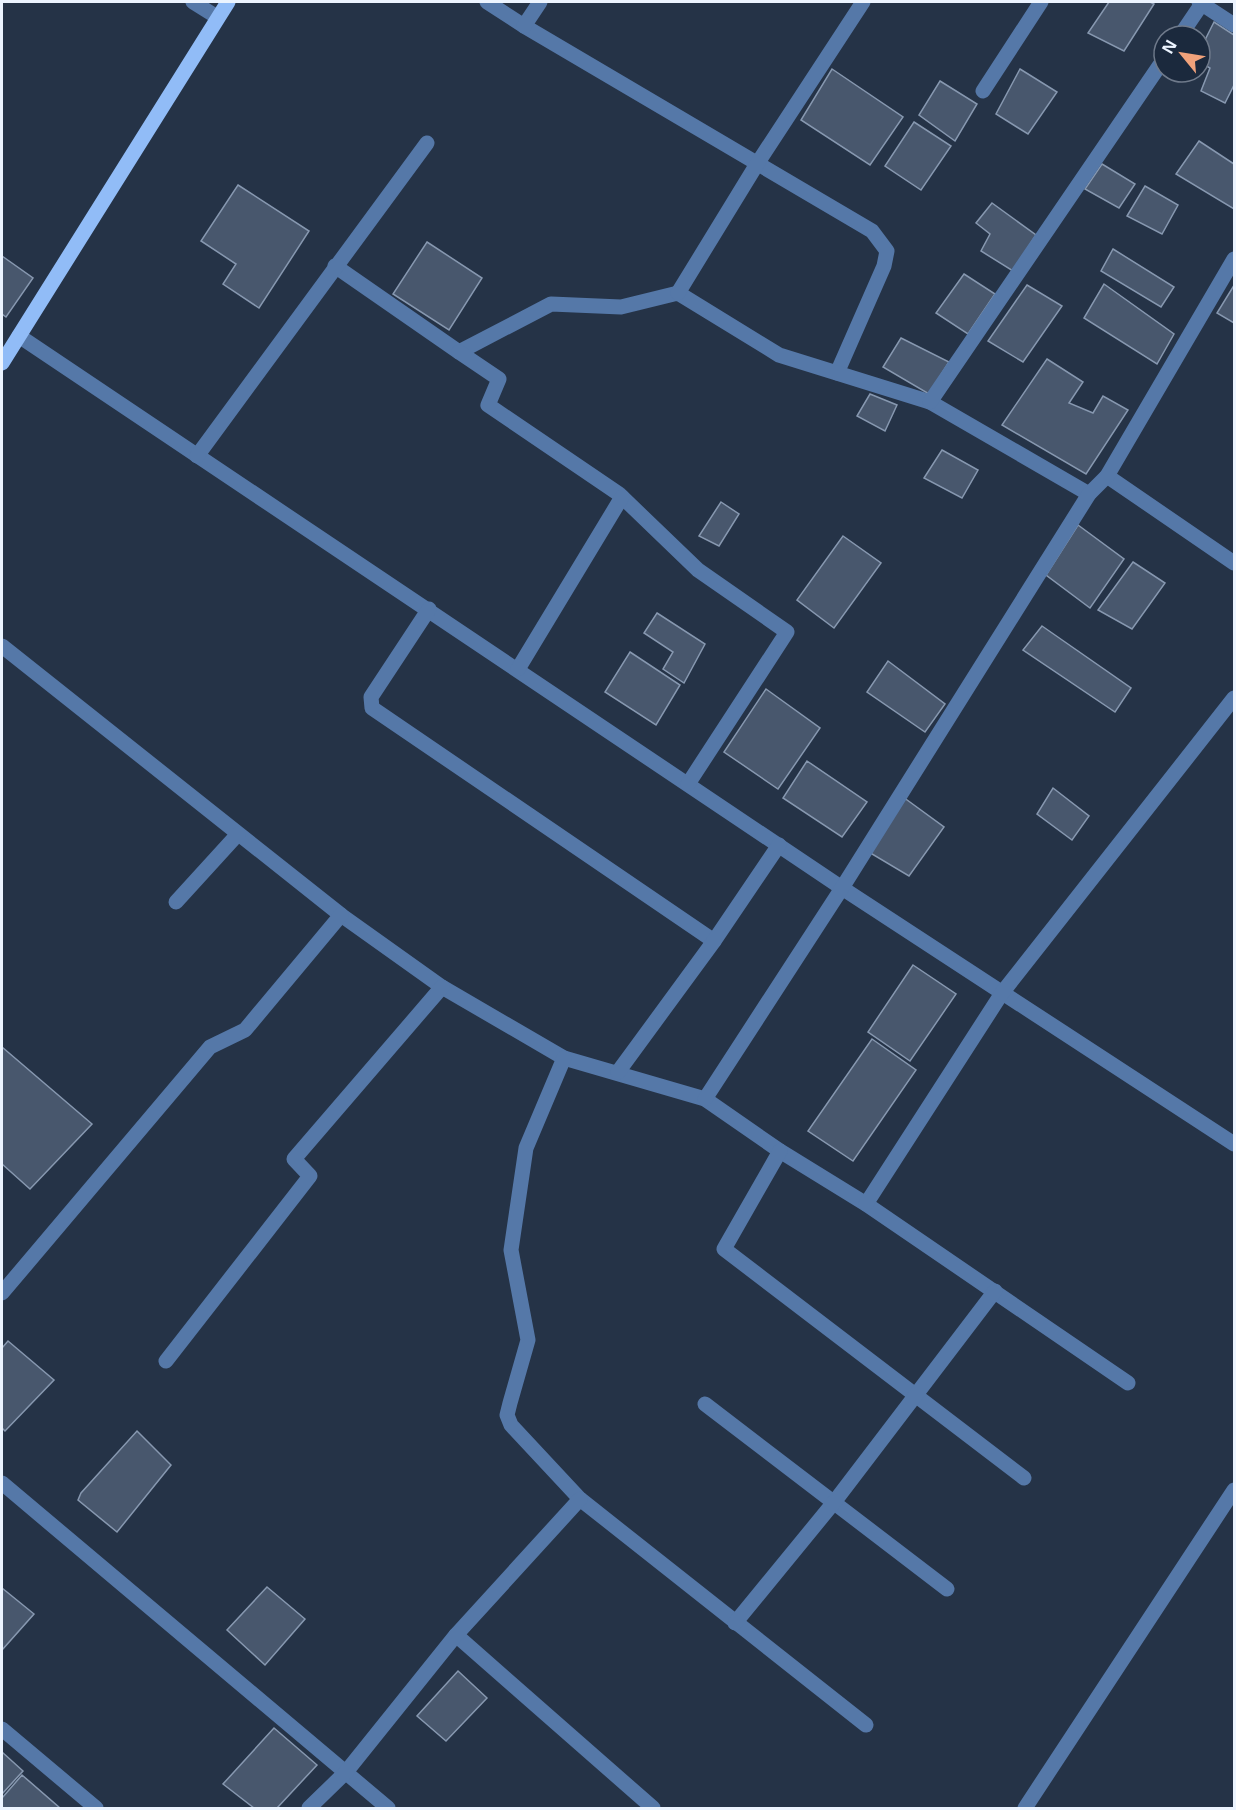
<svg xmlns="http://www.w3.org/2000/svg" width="1236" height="1810" viewBox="0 0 1236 1810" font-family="'Open Sans',sans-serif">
	<rect width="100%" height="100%" fill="#253347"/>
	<g fill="#48576d" stroke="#8798b0" stroke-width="1.5">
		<path d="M1109,2H1150L1154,4L1124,51L1088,33Z"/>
		<path d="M1214,22L1234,35V85L1225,103L1201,91L1210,68L1200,62V50Z"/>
		<path d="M832,69L903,117L870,165L801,120Z"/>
		<path d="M1020,69L1057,92L1028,134L996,114Z"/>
		<path d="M940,81L977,104L955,141L919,115Z"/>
		<path d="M914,122L951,146L921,190L885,166Z"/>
		<path d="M1199,141L1234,164V209L1176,174Z"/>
		<path d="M1102,164L1135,184L1119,208L1085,189Z"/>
		<path d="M238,185L309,231L259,308L223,284L236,264L201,241Z"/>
		<path d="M1145,186L1178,205L1162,234L1127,216Z"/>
		<path d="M992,203L1036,235L1013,271L981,251L990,234L976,223Z"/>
		<path d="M427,242L482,278L449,330L393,294Z"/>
		<path d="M1113,249L1174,287L1161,307L1101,271Z"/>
		<path d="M2,256L33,278L6,317L2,314Z"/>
		<path d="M964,274L995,294L968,334L936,313Z"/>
		<path d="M1104,284L1174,334L1157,364L1084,318Z"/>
		<path d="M1027,285L1062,306L1023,362L988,341Z"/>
		<path d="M1233,287L1234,288V323L1217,313Z"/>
		<path d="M901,338L949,362L929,394L883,367Z"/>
		<path d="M1047,359L1083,382L1069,403L1093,413L1103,396L1128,410L1086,474L1002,425Z"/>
		<path d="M870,394L897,405L885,431L857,416Z"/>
		<path d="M942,450L978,470L962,498L924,478Z"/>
		<path d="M721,502L739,514L719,546L699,536Z"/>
		<path d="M1078,525L1124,559L1090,608L1046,575Z"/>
		<path d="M843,536L881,563L834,628L797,600Z"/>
		<path d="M1133,562L1165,583L1132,629L1098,610Z"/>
		<path d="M657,613L705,644L684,683L663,669L673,652L644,633Z"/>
		<path d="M1042,626L1131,688L1115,712L1023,650Z"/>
		<path d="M630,652L680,685L656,725L605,692Z"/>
		<path d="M888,661L945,704L925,732L867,692Z"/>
		<path d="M766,689L820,728L778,789L724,752Z"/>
		<path d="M807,761L867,802L842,837L783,798Z"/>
		<path d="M1053,788L1089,816L1072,840L1037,814Z"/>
		<path d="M903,797L944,827L909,876L867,851Z"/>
		<path d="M913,965L956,994L910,1061L868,1032Z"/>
		<path d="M872,1039L916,1070L853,1161L808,1131Z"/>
		<path d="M2,1047L92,1124L30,1189L2,1164Z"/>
		<path d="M8,1341L54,1380L5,1431L2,1428V1348Z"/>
		<path d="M137,1431L171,1465L117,1532L78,1500L81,1493Z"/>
		<path d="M267,1587L305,1619L265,1665L227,1630Z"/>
		<path d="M2,1588L34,1614L2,1650Z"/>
		<path d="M458,1671L487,1698L446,1741L417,1716Z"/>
		<path d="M274,1728L317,1765L277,1808H254L223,1784Z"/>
		<path d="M2,1752L23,1771L2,1794Z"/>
		<path d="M22,1775L60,1808H2V1798Z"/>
	</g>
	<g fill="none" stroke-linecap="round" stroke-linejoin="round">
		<g stroke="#5578a8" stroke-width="15">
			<path d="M193,2L217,17"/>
			<path d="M487,2L524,26L872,231L887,251L884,266L837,373"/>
			<path d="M1199,2L1234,25"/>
			<path d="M524,26L540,2"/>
			<path d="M1180,36L1203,2"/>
			<path d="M983,91L1041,2"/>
			<path d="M335,266L459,352L551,304L621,307L678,293L779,355L930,402L1089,494"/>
			<path d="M678,293L757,164L863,2"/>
			<path d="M19,336L842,888L1234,1144"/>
			<path d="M459,352L499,379L488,405L619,494L698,570L787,632L688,784"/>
			<path d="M930,402L1164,59"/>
			<path d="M197,456L427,143"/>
			<path d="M1107,476L1234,563"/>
			<path d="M429,609L371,697L372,708L714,941"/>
			<path d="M2,646L341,915L442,987L564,1058L705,1099L780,1151L866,1204L1128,1383"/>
			<path d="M518,669L622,497"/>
			<path d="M176,902L238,834"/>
			<path d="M564,1058L526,1148L511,1250L528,1340L510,1403L507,1415L511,1425L580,1499L866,1725"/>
			<path d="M618,1072L714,941L779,845"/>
			<path d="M705,1099L842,888L1089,494L1107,476L1234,259"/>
			<path d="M780,1151L724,1249L1024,1478"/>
			<path d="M866,1204L1002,993L1234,698"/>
			<path d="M2,1293L210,1047L245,1030L341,915"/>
			<path d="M166,1361L310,1176L294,1159L442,987"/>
			<path d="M705,1404L947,1589"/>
			<path d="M2,1483L388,1808"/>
			<path d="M735,1623L835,1501L995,1291"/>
			<path d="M456,1635L653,1808"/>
			<path d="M2,1729L96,1808"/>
			<path d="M309,1808L346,1772L456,1635L580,1499"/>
			<path d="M1025,1808L1234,1490"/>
		</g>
		<path stroke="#91bcf7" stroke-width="15" d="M2,363L228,2"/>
	</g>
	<rect width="1236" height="1810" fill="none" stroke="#ecf4ff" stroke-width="6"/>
	<g transform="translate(1182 54) rotate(300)"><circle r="28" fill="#1b293d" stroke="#6f7a8b" stroke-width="1.5"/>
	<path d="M0-4.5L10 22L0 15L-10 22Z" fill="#f1a27b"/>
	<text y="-9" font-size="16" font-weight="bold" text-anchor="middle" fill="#ecf4ff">N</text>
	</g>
</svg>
